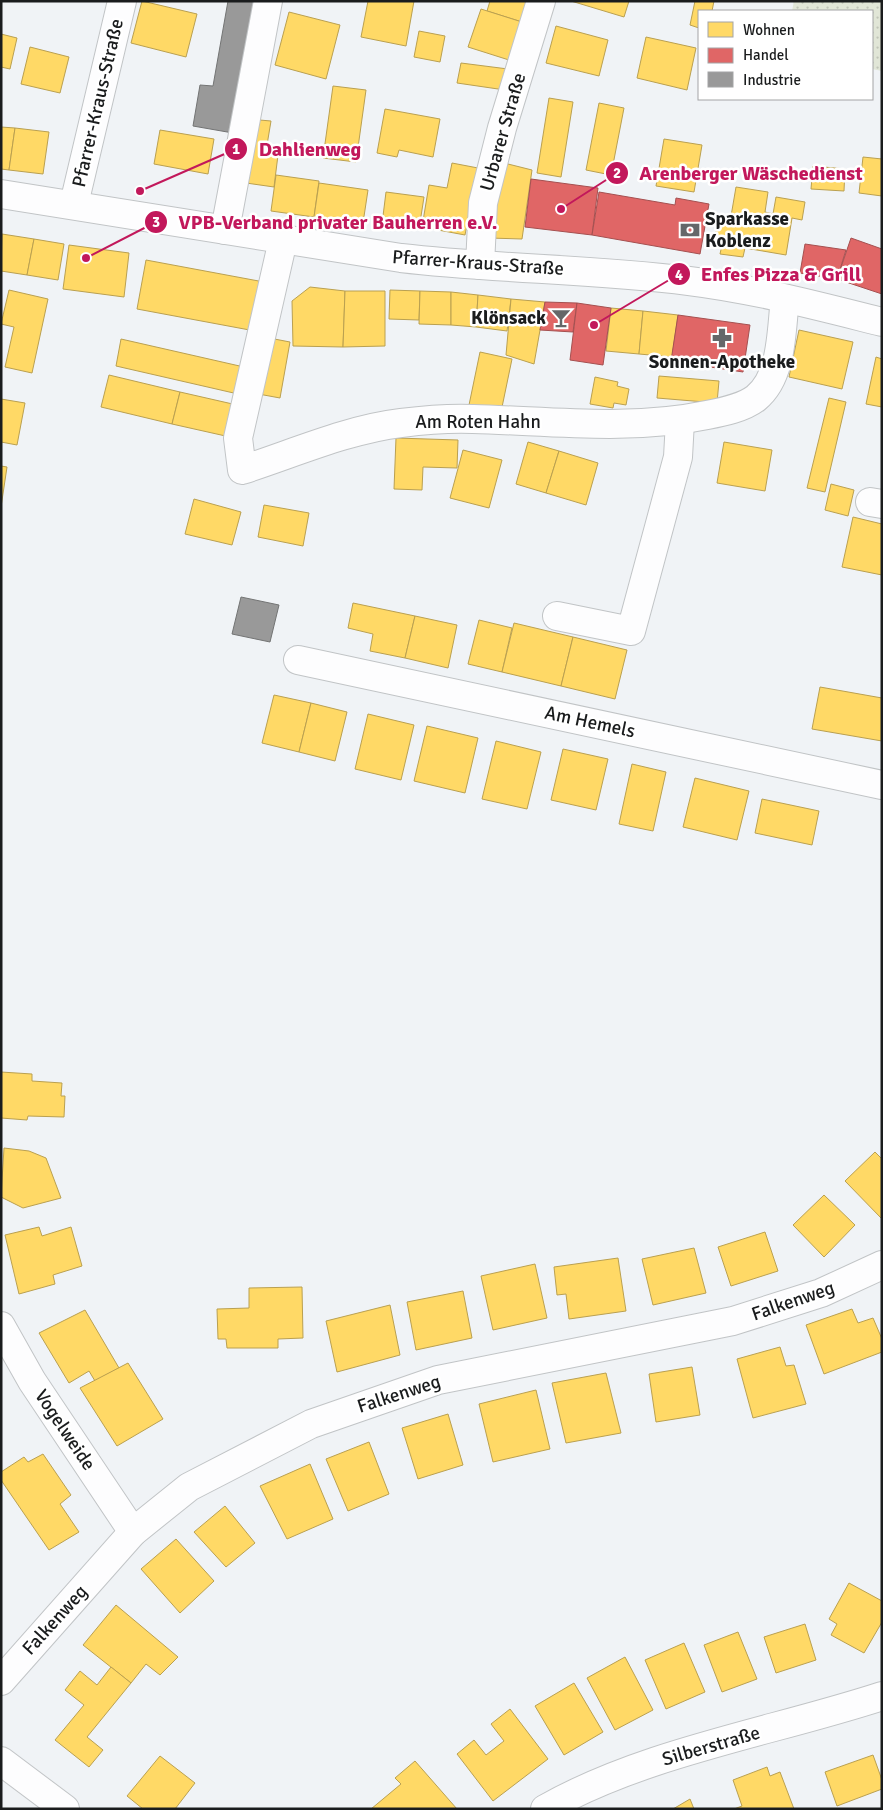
<svg xmlns="http://www.w3.org/2000/svg" width="883" height="1810" viewBox="0 0 883 1810" font-family="Signika,sans-serif">
	<defs>
		<pattern id="park-dots" width="8" height="8" patternUnits="userSpaceOnUse" patternTransform="scale(1.25)"><rect width="8" height="8" fill="#e1e6d7"/><path d="M2 2h.1M6 6h.1" fill="none" stroke="#c0c5b8" stroke-width="1.8" stroke-linecap="round"/></pattern>
	</defs>
	<rect width="100%" height="100%" fill="#f0f3f6"/>
	<path fill="url(#park-dots)" d="M794,1H882V71L872,69V11H792Z"/>
	<g fill="#ffd966" stroke="#baa050">
		<path d="M142,1L197,14L186,57L131,43Z"/>
		<path d="M368,1H414L406,46L361,37Z"/>
		<path d="M490,1H528L522,22L487,11Z"/>
		<path d="M571,1H629L624,17Z"/>
		<path d="M695,1H714L712,11H699V28L690,25Z"/>
		<path d="M481,9L522,22L509,60L468,47Z"/>
		<path d="M289,12L340,25L326,79L275,65Z"/>
		<path d="M556,26L608,40L599,76L546,63Z"/>
		<path d="M419,31L445,36L440,62L414,57Z"/>
		<path d="M1,34L17,38L10,69L1,67Z"/>
		<path d="M646,37L696,48L687,90L637,78Z"/>
		<path d="M30,47L69,57L60,93L21,84Z"/>
		<path d="M461,63L508,69L505,90L457,83Z"/>
		<path d="M333,86L366,90L356,162L323,158Z"/>
		<path d="M549,98L573,102L561,177L537,173Z"/>
		<path d="M599,103L624,108L611,175L586,170Z"/>
		<path d="M385,109L440,119L433,157L399,150L397,157L377,153Z"/>
		<path d="M248,119L271,121L267,145L279,147L274,187L239,182Z"/>
		<path d="M1,127L15,128L9,170L1,169Z"/>
		<path d="M15,128L49,132L43,174L9,170Z"/>
		<path d="M160,130L214,139L208,174L154,164Z"/>
		<path d="M664,139L702,145L694,192L656,186Z"/>
		<path d="M863,157L882,159V196L859,193Z"/>
		<path d="M500,162L532,170L522,239L489,238Z"/>
		<path d="M452,163L478,168L465,235L422,227L429,185L447,188Z"/>
		<path d="M813,166L845,169L844,191L811,189Z"/>
		<path d="M276,175L319,181L314,217L271,211Z"/>
		<path d="M319,183L368,190L363,223L314,217Z"/>
		<path d="M736,187L768,192L765,212L773,214L776,197L805,202L802,220L792,218L786,255L745,248L743,257L720,254L722,245L714,243L718,220L730,222Z"/>
		<path d="M386,192L424,197L419,229L382,224Z"/>
		<path d="M2,234L34,239L27,275L1,271Z"/>
		<path d="M34,239L64,244L58,280L27,275Z"/>
		<path d="M69,245L129,253L124,297L63,289Z"/>
		<path d="M146,260L264,282L255,331L137,309Z"/>
		<path d="M310,287L345,291L343,347L293,346L292,301Z"/>
		<path d="M9,290L48,299L32,373L5,367L14,327L1,324Z"/>
		<path d="M390,290L420,291L419,320L389,319Z"/>
		<path d="M345,291H385V346L343,347Z"/>
		<path d="M420,291L451,292V325L419,324Z"/>
		<path d="M451,292L478,295L476,327L451,325Z"/>
		<path d="M478,295L511,299L507,331L476,327Z"/>
		<path d="M511,299L545,302L534,364L506,355Z"/>
		<path d="M611,308L643,311L639,354L606,351Z"/>
		<path d="M643,311L678,315L672,357L639,354Z"/>
		<path d="M799,330L853,342L842,389L789,377Z"/>
		<path d="M264,337L290,342L280,398L253,393Z"/>
		<path d="M121,339L244,367L238,394L116,366Z"/>
		<path d="M480,352L512,359L501,412L469,405Z"/>
		<path d="M876,357L882,359V407L866,404Z"/>
		<path d="M109,375L180,392L172,424L101,407Z"/>
		<path d="M659,376L719,381L717,403L657,398Z"/>
		<path d="M595,377L618,382L617,386L629,389L626,405L614,403L613,408L590,404Z"/>
		<path d="M180,392L237,405L230,437L172,424Z"/>
		<path d="M829,398L846,402L825,492L807,488Z"/>
		<path d="M1,399L25,403L17,445L1,442Z"/>
		<path d="M396,438L458,440L457,468L423,467L422,490L394,489Z"/>
		<path d="M528,442L559,451L546,493L516,484Z"/>
		<path d="M724,442L772,450L765,491L717,483Z"/>
		<path d="M463,450L502,460L489,508L450,498Z"/>
		<path d="M559,451L598,463L586,505L546,493Z"/>
		<path d="M1,466L7,467L1,507Z"/>
		<path d="M831,484L854,490L848,516L825,510Z"/>
		<path d="M194,499L241,512L232,545L185,534Z"/>
		<path d="M264,505L309,513L303,546L258,537Z"/>
		<path d="M853,517L882,524V575L842,567Z"/>
		<path d="M353,603L415,616L405,658L370,651L373,634L348,628Z"/>
		<path d="M415,616L457,625L448,668L405,658Z"/>
		<path d="M479,620L512,628L502,672L468,664Z"/>
		<path d="M514,623L573,637L561,686L502,672Z"/>
		<path d="M573,637L627,650L615,699L561,686Z"/>
		<path d="M820,687L882,698V741L812,729Z"/>
		<path d="M274,695L311,703L299,752L262,743Z"/>
		<path d="M311,703L347,712L335,761L299,752Z"/>
		<path d="M368,714L414,725L401,780L355,769Z"/>
		<path d="M427,726L478,738L465,793L414,781Z"/>
		<path d="M496,741L541,752L527,809L482,799Z"/>
		<path d="M563,749L608,759L596,810L551,800Z"/>
		<path d="M632,764L666,772L653,831L619,824Z"/>
		<path d="M695,778L749,791L737,840L683,827Z"/>
		<path d="M762,799L819,811L812,845L755,833Z"/>
		<path d="M1,1072L32,1074V1081L62,1083L61,1096H65L64,1117L28,1116L27,1120L1,1118Z"/>
		<path d="M4,1148L29,1151L46,1158L61,1198L23,1208L1,1197Z"/>
		<path d="M875,1152L882,1159V1219L845,1181Z"/>
		<path d="M824,1195L855,1225L824,1257L793,1225Z"/>
		<path d="M39,1227L42,1236L71,1227L82,1266L53,1275L55,1284L19,1294L5,1235Z"/>
		<path d="M765,1232L778,1271L731,1286L718,1247Z"/>
		<path d="M694,1248L706,1293L653,1305L642,1259Z"/>
		<path d="M618,1258L626,1311L569,1319L566,1294L557,1295L554,1267Z"/>
		<path d="M535,1264L547,1318L493,1330L481,1276Z"/>
		<path d="M302,1287L303,1338L278,1339V1348H227L226,1339H218L217,1309L249,1308V1288Z"/>
		<path d="M463,1291L472,1338L416,1350L407,1302Z"/>
		<path d="M390,1305L400,1355L337,1372L326,1321Z"/>
		<path d="M852,1309L858,1323L873,1318L882,1339V1352L824,1374L806,1325Z"/>
		<path d="M85,1310L119,1368L95,1381L89,1371L69,1383L39,1333Z"/>
		<path d="M780,1347L786,1366L794,1365L806,1404L753,1418L737,1359Z"/>
		<path d="M128,1363L163,1419L117,1446L80,1388Z"/>
		<path d="M692,1367L700,1415L656,1422L649,1374Z"/>
		<path d="M606,1373L621,1433L566,1443L552,1383Z"/>
		<path d="M536,1390L550,1449L493,1462L479,1404Z"/>
		<path d="M448,1414L463,1465L418,1479L402,1428Z"/>
		<path d="M369,1442L389,1494L348,1511L326,1459Z"/>
		<path d="M43,1454L71,1495L60,1504L79,1532L49,1550L1,1480V1472L24,1457L28,1462Z"/>
		<path d="M310,1464L333,1519L287,1539L260,1486Z"/>
		<path d="M225,1506L255,1543L226,1567L194,1532Z"/>
		<path d="M176,1539L214,1581L180,1613L141,1569Z"/>
		<path d="M849,1583L882,1601V1622L864,1653L831,1635L837,1624L829,1619Z"/>
		<path d="M116,1605L178,1657L160,1675L146,1664L131,1683L83,1645Z"/>
		<path d="M805,1624L816,1660L776,1673L764,1637Z"/>
		<path d="M738,1632L757,1679L722,1692L704,1645Z"/>
		<path d="M684,1643L705,1692L666,1709L645,1660Z"/>
		<path d="M625,1657L653,1710L615,1730L587,1678Z"/>
		<path d="M111,1667L131,1683L87,1737L103,1750L89,1767L55,1740L84,1705L65,1690L80,1671L97,1685Z"/>
		<path d="M574,1683L603,1732L564,1755L535,1706Z"/>
		<path d="M510,1709L548,1759L493,1801L457,1754L474,1740L486,1755L504,1741L491,1724Z"/>
		<path d="M873,1755L882,1780V1789L837,1806L825,1772Z"/>
		<path d="M160,1756L195,1783L175,1809H143L127,1796Z"/>
		<path d="M415,1761L457,1809H371L401,1784L395,1778Z"/>
		<path d="M767,1767L770,1776L780,1772L794,1809H734L742,1806L733,1780Z"/>
		<path d="M690,1799L694,1809H673Z"/>
	</g>
	<g fill="#e06666" stroke="#a55050">
		<path d="M531,179L598,188L592,235L525,227Z"/>
		<path d="M599,192L675,205L676,198L709,204L700,254L592,235Z"/>
		<path d="M851,238L882,249V294L837,279Z"/>
		<path d="M805,244L846,250L837,279L800,273Z"/>
		<path d="M545,302L577,303L573,332L540,330Z"/>
		<path d="M577,303L611,308L603,365L570,360Z"/>
		<path d="M678,315L750,325L743,372L671,361Z"/>
	</g>
	<g fill="#999" stroke="#737474">
		<path d="M228,1H258L233,133L193,126L200,85L213,86Z"/>
		<path d="M241,597L279,605L270,642L232,634Z"/>
	</g>
	<g fill="none" stroke-linecap="round" stroke-linejoin="round">
		<defs>
			<g id="minor">
				<path d="M1,194L401,258C496,269 593,269 689,281C754,289 818,306 882,322"/>
				<path d="M74,204L122,1"/>
				<path d="M225,230L268,1"/>
				<path d="M283,240L238,438L242,470C292,454 349,429 401,423C425,420 449,418 473,419C551,421 630,431 707,415C723,412 743,408 756,398C783,376 781,330 785,299"/>
				<path d="M480,265L483,203L502,128L541,1"/>
				<path d="M870,502L882,504"/>
				<path d="M557,616L631,631L678,457L680,421"/>
				<path d="M298,660L882,785"/>
				<path d="M1,1326L32,1381L133,1532"/>
				<path d="M1,1681L133,1532L189,1487L311,1424L438,1380L733,1321L821,1293L882,1265"/>
				<path d="M1,1761L65,1809"/>
				<path d="M545,1809C645,1752 772,1732 882,1696"/>
			</g>
		</defs>
		<use href="#minor" stroke="#c1c4c6" stroke-width="30"/>
		<use href="#minor" stroke="#fdfdfe" stroke-width="28"/>
	</g>
	<defs>
		<symbol id="bank-bare" viewBox="-9 -9 18 18"><path d="M-6-4H6V4H-6ZM0-2.3a2.3 2.3 0 1 0 0 4.6a2.3 2.3 0 1 0 0-4.6Z" fill="#656769" stroke="#fff" stroke-width="2.5" paint-order="stroke"/></symbol>
		<symbol id="bar-bare" viewBox="-9 -9 18 18"><path d="M-6-5H6L.8 .8V4.5H3.5V6h-7V4.5H-.8V.8Z" fill="#656769" stroke="#fff" stroke-width="2.5" paint-order="stroke"/></symbol>
		<symbol id="pharmacy-bare" viewBox="-9 -9 18 18"><path d="M-2-6h4v4h4v4h-4v4h-4v-4h-4v-4h4Z" fill="#656769" stroke="#fff" stroke-width="2.5" paint-order="stroke"/></symbol>
	</defs>
	<g fill-rule="evenodd">
		<use href="#bank-bare" x="676" y="216" width="28" height="28"/>
		<use href="#bar-bare" x="547" y="304" width="28" height="28"/>
		<use href="#pharmacy-bare" x="708" y="324" width="28" height="28"/>
	</g>
	<g text-anchor="middle" dominant-baseline="central" stroke-width="5" stroke-linejoin="round" paint-order="stroke">
		<g font-size="19" fill="#1a1c1d" stroke="#fff">
			<text transform="translate(98 103) rotate(-77)">Pfarrer-Kraus-Straße</text>
			<text transform="translate(503 132) rotate(-74)">Urbarer Straße</text>
			<text transform="translate(478 263) rotate(4)">Pfarrer-Kraus-Straße</text>
			<text x="478" y="422">Am Roten Hahn</text>
			<text transform="translate(590 722) rotate(12)">Am Hemels</text>
			<text transform="translate(793 1301) rotate(-19)">Falkenweg</text>
			<text transform="translate(399 1394) rotate(-18)">Falkenweg</text>
			<text transform="translate(65 1430) rotate(56)">Vogelweide</text>
			<text transform="translate(55 1620) rotate(-48)">Falkenweg</text>
			<text transform="translate(711 1746) rotate(-16)">Silberstraße</text>
		</g>
		<g font-size="19" font-weight="bold" fill="#1a1c1d" stroke="#fff" text-anchor="start">
			<text x="705" y="219">Sparkasse<tspan x="705" dy="22">Koblenz</tspan></text>
			<text x="546" y="318" text-anchor="end">Klönsack</text>
			<text x="722" y="362" text-anchor="middle">Sonnen-Apotheke</text>
		</g>
	</g>
	<path fill="none" stroke="#c2185b" stroke-width="2" d="M140 191L236 149M561 209L617 173M86 258L156 222M594 325L679 274"/>
	<g fill="#c2185b" stroke="#fff" stroke-width="2">
		<circle cx="140" cy="191" r="5"/>
		<circle cx="561" cy="209" r="5"/>
		<circle cx="86" cy="258" r="5"/>
		<circle cx="594" cy="325" r="5"/>
		<circle cx="236" cy="149" r="12"/>
		<circle cx="617" cy="173" r="12"/>
		<circle cx="156" cy="222" r="12"/>
		<circle cx="679" cy="274" r="12"/>
	</g>
	<g font-size="15" text-anchor="middle" font-weight="bold" fill="#fff">
		<text x="236" y="154">1</text>
		<text x="617" y="178">2</text>
		<text x="156" y="227">3</text>
		<text x="679" y="280">4</text>
	</g>
	<g font-size="20" text-anchor="middle" font-weight="bold" fill="#c2185b" stroke="#fff" stroke-width="5" stroke-linejoin="round" paint-order="stroke">
		<text x="310" y="156">Dahlienweg</text>
		<text x="751" y="180">Arenberger Wäschedienst</text>
		<text x="338" y="229">VPB-Verband privater Bauherren e.V.</text>
		<text x="781" y="281">Enfes Pizza &amp; Grill</text>
	</g>
	<rect width="883" height="1810" fill="none" stroke="#1a1c1d" stroke-width="5"/>
	<rect x="698" y="10" width="175" height="90" fill="#ffffff" stroke="#a3a4a5"/>
	<rect x="708" y="22" width="25" height="15" fill="#ffd966" stroke="#a3a4a5"/>
	<text x="743" y="35" font-size="15" fill="#1a1c1d">Wohnen</text>
	<rect x="708" y="48" width="25" height="15" fill="#e06666" stroke="#a3a4a5"/>
	<text x="743" y="60" font-size="15" fill="#1a1c1d">Handel</text>
	<rect x="708" y="72" width="25" height="15" fill="#999999" stroke="#a3a4a5"/>
	<text x="743" y="85" font-size="15" fill="#1a1c1d">Industrie</text>
</svg>
